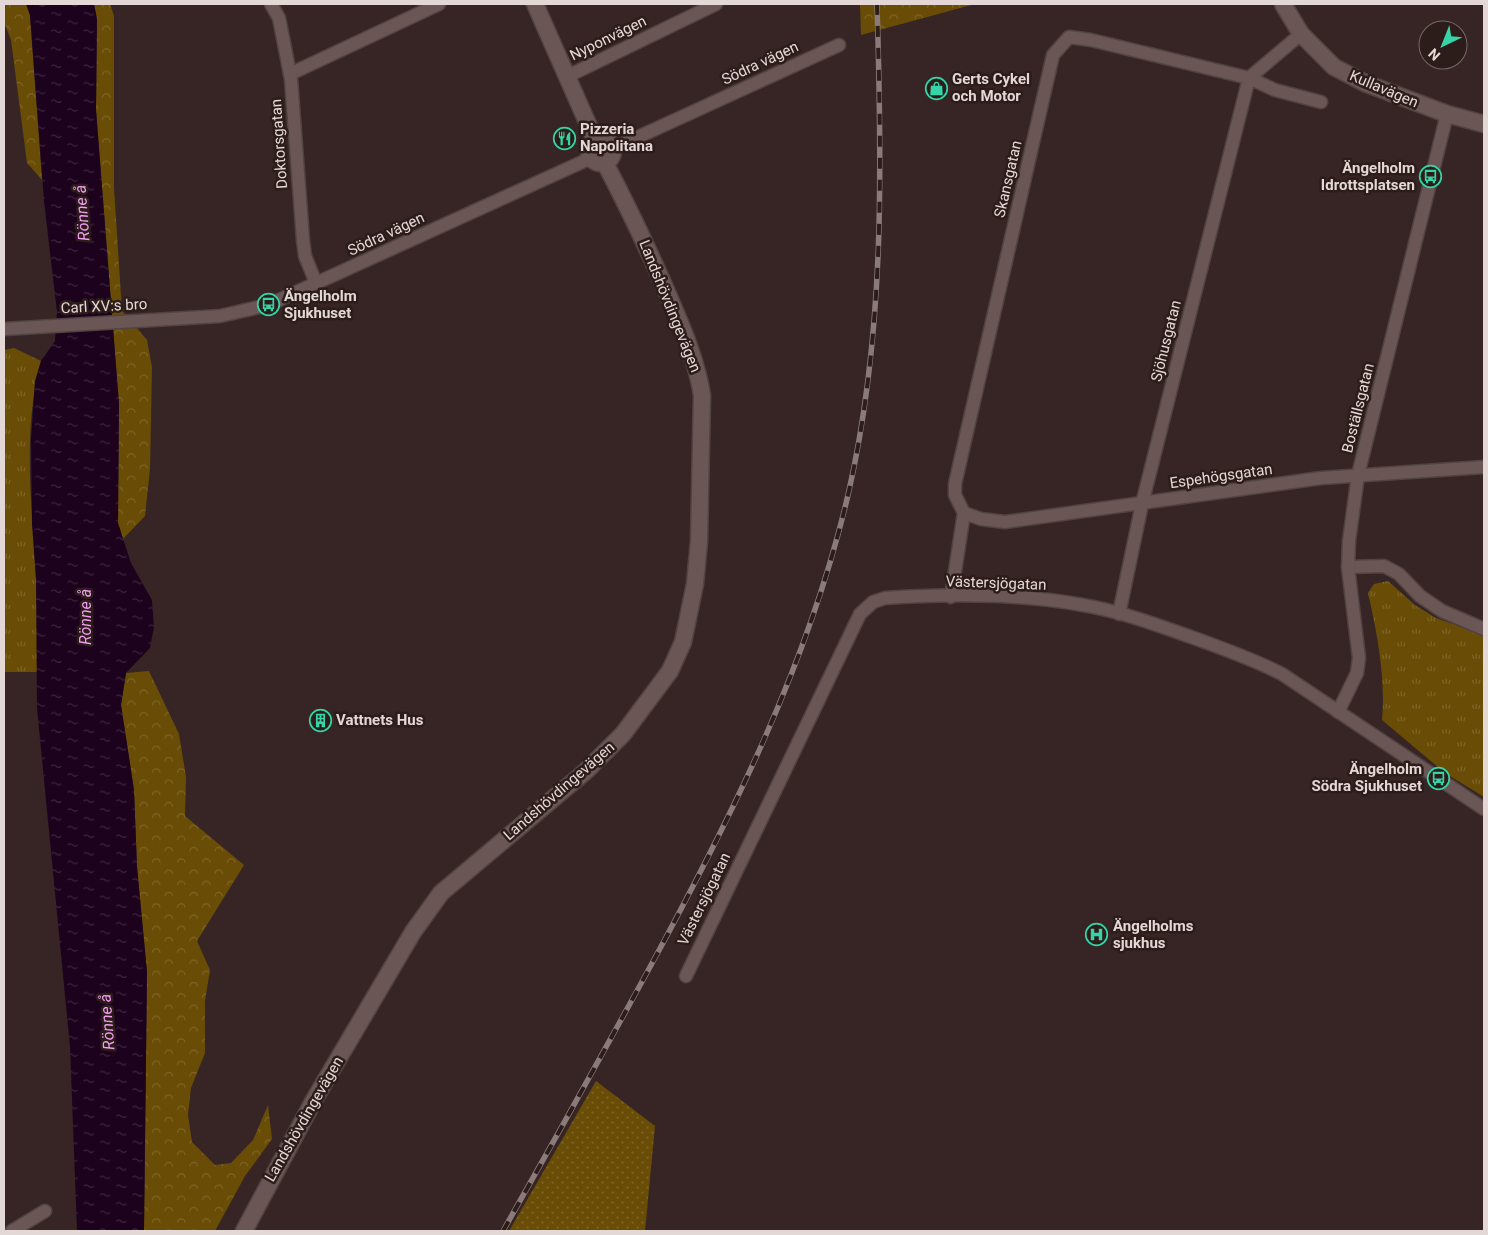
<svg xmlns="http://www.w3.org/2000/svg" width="1488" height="1235" viewBox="0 0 1488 1235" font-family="Roboto,sans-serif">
	<defs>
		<pattern id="forest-crowns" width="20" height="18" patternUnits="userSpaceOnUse" patternTransform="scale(1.25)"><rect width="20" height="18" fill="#694c05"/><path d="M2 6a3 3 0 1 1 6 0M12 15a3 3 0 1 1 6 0" fill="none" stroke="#7e6529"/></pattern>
		<pattern id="park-tufts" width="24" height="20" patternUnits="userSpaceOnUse" patternTransform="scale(1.25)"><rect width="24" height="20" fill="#694c05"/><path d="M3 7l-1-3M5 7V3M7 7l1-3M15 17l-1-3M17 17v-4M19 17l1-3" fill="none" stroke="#7e6529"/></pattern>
		<pattern id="garden-dots" width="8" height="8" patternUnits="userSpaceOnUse" patternTransform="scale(1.25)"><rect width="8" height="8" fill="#694c05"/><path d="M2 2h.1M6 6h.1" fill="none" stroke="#7e6529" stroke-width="1.8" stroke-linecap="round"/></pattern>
		<pattern id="water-ripples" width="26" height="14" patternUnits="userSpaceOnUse" patternTransform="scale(1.25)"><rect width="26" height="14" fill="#1d021e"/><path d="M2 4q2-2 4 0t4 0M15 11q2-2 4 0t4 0" fill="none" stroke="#3e263e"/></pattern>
	</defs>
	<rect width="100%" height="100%" fill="#362524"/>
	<g fill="url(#forest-crowns)">
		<path d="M4,4H26L30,15L42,180L27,163L11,40L4,22Z"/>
		<path d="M94,4H110L114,16V188L122,311L147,340L152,367L150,469L145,516L123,539L118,523L119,404L96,110L97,19Z"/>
		<path d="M860,4H975L861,35Z"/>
		<path d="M149,671L179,734L186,777L185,816L244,865L197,941L210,970L205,1001V1053L191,1088L188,1115L192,1142L215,1165L231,1163L253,1140L268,1105L272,1139L245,1176L215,1231H144L147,972L137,867L134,790L121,705L126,673Z"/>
	</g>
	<g fill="url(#park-tufts)">
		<path d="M14,348L41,361C22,430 32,506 36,577C38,609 37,641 37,672H4V350Z"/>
		<path d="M1388,581L1415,605L1436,618L1484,635V797L1445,773L1382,720C1386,680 1377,632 1368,593L1374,584Z"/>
	</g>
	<path fill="url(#garden-dots)" d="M596,1081L655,1126L645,1231H509Z"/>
	<path fill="url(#water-ripples)" d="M26,4H94L97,19L96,110L119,404L118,523L131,563L152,600L154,627L150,648L126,673L121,705L134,790L137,867L147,972L144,1231H77L70,1047L37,708L36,579L32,524L31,439L35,381L41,361L55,341L57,312L44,201L30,15Z"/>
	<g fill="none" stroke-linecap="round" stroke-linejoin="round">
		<defs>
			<g id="minor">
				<path d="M271,4L279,18L291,79L303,240L305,256L316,283"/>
				<path d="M290,74L439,4"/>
				<path d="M568,76L716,4"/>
				<path d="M614,148L839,45"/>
				<path d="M4,329L220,316L268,305L591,158"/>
				<path d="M964,513L955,495V484L1053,55L1069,37L1091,40L1249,78L1301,34"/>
				<path d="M964,513L981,519L1005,522L1321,478L1484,467"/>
				<path d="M1348,567L1384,566L1399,574L1420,596L1442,611L1484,629"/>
				<path d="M951,597L964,513"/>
				<path d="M1119,614L1142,504L1249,78L1275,90L1321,102"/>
				<path d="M1338,712L1357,673L1359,658L1348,567L1349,541L1358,475L1447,114"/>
				<path d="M686,976L860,614L873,602L885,598C960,593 1042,593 1115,612C1142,619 1168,629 1194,638C1224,649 1253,659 1282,674L1484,809"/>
				<path d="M12,1231L45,1211"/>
			</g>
			<g id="tertiary">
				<path d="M535,4L595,140"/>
				<path d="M1283,4L1301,34L1334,67L1365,83L1447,114L1484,124"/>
				<circle cx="601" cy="151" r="12"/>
				<path d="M244,1231L314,1100L413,932L441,893L586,771L623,734L670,671L683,642L695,584L699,541L702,395C696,358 681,325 666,290C647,247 627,205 605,163"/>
			</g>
		</defs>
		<use href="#minor" stroke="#514342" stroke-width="15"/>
		<use href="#tertiary" stroke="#514342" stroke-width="19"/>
		<use href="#minor" stroke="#6a5654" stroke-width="12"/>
		<use href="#tertiary" stroke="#6a5654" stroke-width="16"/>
		<defs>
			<path id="rail" d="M503,1231C553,1143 602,1055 650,967C732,816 809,662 848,495C885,334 882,168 877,4"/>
		</defs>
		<use href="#rail" stroke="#8a7b7a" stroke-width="5.5"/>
		<use href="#rail" stroke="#2c1c1a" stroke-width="4" stroke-dasharray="11" stroke-linecap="butt"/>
	</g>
	<defs>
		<symbol id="shop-ring" viewBox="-11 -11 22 22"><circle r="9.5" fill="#2c1c1a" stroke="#36d4a7" stroke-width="1.5"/><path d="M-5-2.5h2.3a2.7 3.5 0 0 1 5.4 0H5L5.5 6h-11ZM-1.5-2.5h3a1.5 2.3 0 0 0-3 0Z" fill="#36d4a7"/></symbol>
		<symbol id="restaurant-ring" viewBox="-11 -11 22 22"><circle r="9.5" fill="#2c1c1a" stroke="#36d4a7" stroke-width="1.5"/><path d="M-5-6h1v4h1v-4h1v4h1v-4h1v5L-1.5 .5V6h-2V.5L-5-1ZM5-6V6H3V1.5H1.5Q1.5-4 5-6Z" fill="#36d4a7"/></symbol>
		<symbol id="bus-ring" viewBox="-11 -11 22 22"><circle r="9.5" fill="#2c1c1a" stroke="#36d4a7" stroke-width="1.5"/><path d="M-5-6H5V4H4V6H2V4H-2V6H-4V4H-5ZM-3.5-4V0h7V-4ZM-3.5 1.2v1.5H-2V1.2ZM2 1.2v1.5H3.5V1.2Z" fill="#36d4a7"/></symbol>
		<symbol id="building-ring" viewBox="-11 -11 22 22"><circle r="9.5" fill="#2c1c1a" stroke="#36d4a7" stroke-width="1.5"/><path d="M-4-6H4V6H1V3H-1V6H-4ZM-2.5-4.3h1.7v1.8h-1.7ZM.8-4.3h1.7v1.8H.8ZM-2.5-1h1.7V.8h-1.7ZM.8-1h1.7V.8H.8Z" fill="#36d4a7"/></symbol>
		<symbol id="hospital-ring" viewBox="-11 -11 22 22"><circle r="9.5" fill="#2c1c1a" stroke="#36d4a7" stroke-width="1.5"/><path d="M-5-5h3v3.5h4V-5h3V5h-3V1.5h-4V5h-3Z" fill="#36d4a7"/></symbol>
	</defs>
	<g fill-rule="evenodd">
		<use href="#shop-ring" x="924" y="76" width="25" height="25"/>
		<use href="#restaurant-ring" x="552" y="126" width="25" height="25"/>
		<use href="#bus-ring" x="1418" y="164" width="25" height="25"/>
		<use href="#bus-ring" x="256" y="292" width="25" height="25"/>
		<use href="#building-ring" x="308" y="708" width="25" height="25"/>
		<use href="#bus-ring" x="1426" y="766" width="25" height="25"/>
		<use href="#hospital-ring" x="1084" y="922" width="25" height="25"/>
	</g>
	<g text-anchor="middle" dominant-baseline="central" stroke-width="5" stroke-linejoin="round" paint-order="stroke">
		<g font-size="15" fill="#e4d8d7" stroke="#2c1c1a">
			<text transform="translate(608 38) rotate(-26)">Nyponvägen</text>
			<text transform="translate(760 63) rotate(-25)">Södra vägen</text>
			<text transform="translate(1384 89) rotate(23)">Kullavägen</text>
			<text transform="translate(279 144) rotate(-94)">Doktorsgatan</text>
			<text transform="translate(1008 179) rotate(-77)">Skansgatan</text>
			<text transform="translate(386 234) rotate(-25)">Södra vägen</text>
			<text transform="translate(104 306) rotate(-3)">Carl XV:s bro</text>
			<text transform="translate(670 306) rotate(68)">Landshövdingevägen</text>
			<text transform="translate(1166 341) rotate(-76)">Sjöhusgatan</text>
			<text transform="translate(1358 408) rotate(-76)">Boställsgatan</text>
			<text transform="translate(1221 476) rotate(-8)">Espehögsgatan</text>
			<text transform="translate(996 583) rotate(2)">Västersjögatan</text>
			<text transform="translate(559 791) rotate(-41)">Landshövdingevägen</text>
			<text transform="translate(704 899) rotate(-64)">Västersjögatan</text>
			<text transform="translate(304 1119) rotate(-60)">Landshövdingevägen</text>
		</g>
		<g font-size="15" font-weight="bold" fill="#e4d8d7" stroke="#2c1c1a" text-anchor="start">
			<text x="952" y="79">Gerts Cykel<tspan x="952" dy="17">och Motor</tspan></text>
			<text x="580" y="129">Pizzeria<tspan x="580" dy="17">Napolitana</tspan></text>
			<text x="1415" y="168" text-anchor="end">Ängelholm<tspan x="1415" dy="17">Idrottsplatsen</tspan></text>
			<text x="284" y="296">Ängelholm<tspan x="284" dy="17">Sjukhuset</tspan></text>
			<text x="336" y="720">Vattnets Hus</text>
			<text x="1422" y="769" text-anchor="end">Ängelholm<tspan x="1422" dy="17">Södra Sjukhuset</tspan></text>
			<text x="1113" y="926">Ängelholms<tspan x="1113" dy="17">sjukhus</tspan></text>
		</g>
		<g font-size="16" font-style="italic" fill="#f19df1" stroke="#2c1c1a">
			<text transform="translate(82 213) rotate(-94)">Rönne å</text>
			<text transform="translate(85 617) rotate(-90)">Rönne å</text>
			<text transform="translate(107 1022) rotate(-94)">Rönne å</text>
		</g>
	</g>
	<rect width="1488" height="1235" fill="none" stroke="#e4d8d7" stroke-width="10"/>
	<g transform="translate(1443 45) rotate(223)"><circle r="24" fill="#2c1c1a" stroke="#766766"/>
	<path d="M0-4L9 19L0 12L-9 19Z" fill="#36d4a7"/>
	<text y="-8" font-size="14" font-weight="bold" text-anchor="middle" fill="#e4d8d7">N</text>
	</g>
</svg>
